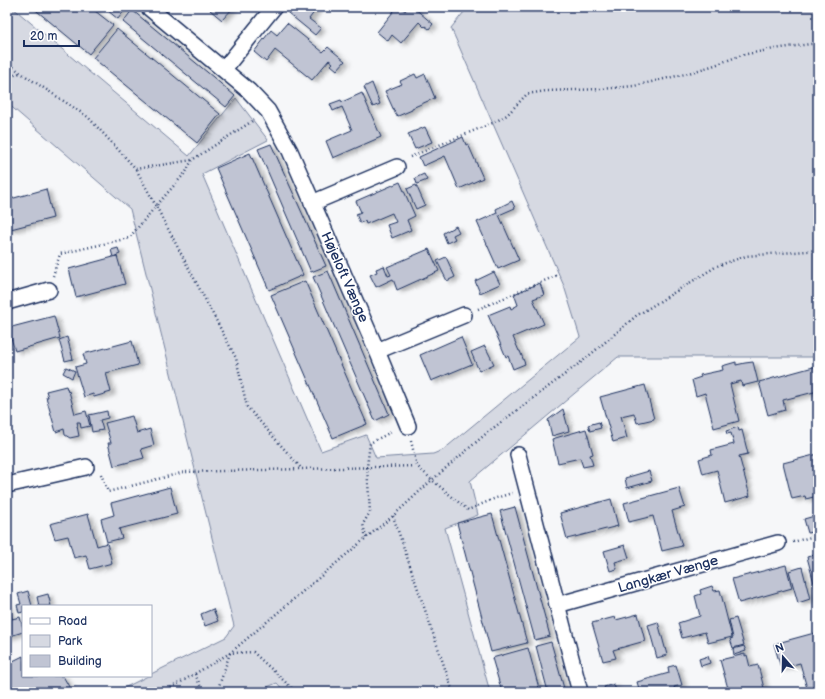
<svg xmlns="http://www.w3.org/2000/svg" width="825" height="699" viewBox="0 0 825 699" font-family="'Balsamiq Sans',sans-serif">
	<defs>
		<filter id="shadow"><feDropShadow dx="4.5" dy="2.5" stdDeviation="2" flood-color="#0004"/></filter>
	</defs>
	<rect width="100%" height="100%" fill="#f6f7f9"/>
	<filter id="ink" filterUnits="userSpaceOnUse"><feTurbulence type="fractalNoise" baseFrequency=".025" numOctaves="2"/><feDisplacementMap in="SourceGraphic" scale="8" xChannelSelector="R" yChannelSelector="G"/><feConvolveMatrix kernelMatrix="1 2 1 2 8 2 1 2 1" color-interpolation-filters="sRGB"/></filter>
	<g filter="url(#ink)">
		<path fill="#d6d9e2" stroke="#7884a0" d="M7,7H12L189,156L236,98L268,140L202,174L321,451L366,435L376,458L433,454L443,450L580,337L564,286L451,28L468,7H818V357H618L470,481L478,515L445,528L490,692H285L277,683L255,692H116L148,676H151V674L226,637L234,626L130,209L7,103Z"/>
		<g fill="#c0c4d3" stroke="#1b2f5e" filter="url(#shadow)">
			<path d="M32,7H90L113,25L89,54Z"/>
			<path d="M103,7H127L118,19Z"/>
			<path d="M213,7H234L222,20L210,10Z"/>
			<path d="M293,7H318L309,19L321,28L315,35L288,13Z"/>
			<path d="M397,7H400L405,11L409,7H413L433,24L429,29L425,26L424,27L419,22L401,43L392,35L388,41L377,32Z"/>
			<path d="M132,10L213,77L235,96L226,107L123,22Z"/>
			<path d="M287,23L323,52L328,47L345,61L337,70L331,65L333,63L329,60L312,80L275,50L266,62L254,52L271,30L277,35Z"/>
			<path d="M117,29L220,114L197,143L93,58Z"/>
			<path d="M415,74L417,78L425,74L435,98L412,108V110L398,116L397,115H396L385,91L402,84L400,81Z"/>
			<path d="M372,83L380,104L373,107L364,87Z"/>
			<path d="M362,93L381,137L333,158L326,141L352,130L342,107L333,111L330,104L341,100L342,102Z"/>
			<path d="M425,127L432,142L415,149L408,134Z"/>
			<path d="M463,137L466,145L468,144L483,178L459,189L445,156L423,166L419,157Z"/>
			<path d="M271,144L326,266L311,272L258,149Z"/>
			<path d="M250,153L303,275L269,290L216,168Z"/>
			<path d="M424,174L427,180L417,184L415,178Z"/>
			<path d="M400,182L415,216L407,220L411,230L392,238L387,225L396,222L392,213L366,224L365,221L360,223L356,214L361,212L356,201Z"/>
			<path d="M416,185L425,205L416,209L407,189Z"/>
			<path d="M46,189L53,218L7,230V200Z"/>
			<path d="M512,201L515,208L499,215L519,260L498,269L477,222L497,213L496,209Z"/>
			<path d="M456,226L459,232L453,235L455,239L447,243L443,233Z"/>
			<path d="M118,248L120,254L113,257L111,250Z"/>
			<path d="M429,249L439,271L397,290L393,279L376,287L370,275L377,272L376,269L384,266L388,276L391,275L387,267Z"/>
			<path d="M117,256L125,284L76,297L69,269Z"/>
			<path d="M446,257L455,277L447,281L437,261Z"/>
			<path d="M328,271L389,414L375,421L313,277Z"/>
			<path d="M494,272L500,284L480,293L475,281Z"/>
			<path d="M305,281L367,424L333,438L271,295Z"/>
			<path d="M540,283L544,295L533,299L544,324L513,337L519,351H520L525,364L513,369L508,356L506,357L488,315L510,306L511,309L518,305L514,294Z"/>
			<path d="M54,316L60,338L15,351L8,328Z"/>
			<path d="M67,337L73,359L65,361L59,340Z"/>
			<path d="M461,337L472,364L431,381L420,355Z"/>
			<path d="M132,341L138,365L106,373L111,392L94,397L93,394L84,397L75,367L86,364L83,354Z"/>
			<path d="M485,346L494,364L479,371L471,352Z"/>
			<path d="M736,362V365L745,363L753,362L758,382L742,386L741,381L730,384L739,421L714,428L705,393L696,396L692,380L701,377L700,375L723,370L722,366Z"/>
			<path d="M817,366L818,391L783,400L785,410L768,415L759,382Z"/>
			<path d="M66,367L75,371L72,378L63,373Z"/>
			<path d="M645,385L654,419L637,423L634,413L621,416L627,438L613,442L600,397Z"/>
			<path d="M66,386L68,392L69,391L75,414L86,411L90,426L81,428L80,422H77L78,426H77L79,436L70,438L65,435L64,429L56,432L46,397H48L46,391Z"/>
			<path d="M563,409L569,431L552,436L548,420Z"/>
			<path d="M107,411L108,418L100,420L103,430L92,432L89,415Z"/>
			<path d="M132,416L137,433L150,429L154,445L141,449L144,458L114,466L108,443H111L105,423Z"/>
			<path d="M599,422L601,428L590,431L588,425Z"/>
			<path d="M738,427L739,431L742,430L748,454L739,456L750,496L725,503L717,470L703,474L699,459L712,455L711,450L734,444L731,433L727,434L726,431Z"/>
			<path d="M586,429L593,454L590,455L593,465L583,467L580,458L558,463L552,439Z"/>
			<path d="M818,454V478L813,480L817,496L806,499L805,496L792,499L783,463Z"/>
			<path d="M649,471L652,481L627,488L625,478Z"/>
			<path d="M170,487L177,514L119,529L122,538L107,542L101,519L114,515L111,503Z"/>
			<path d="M679,488L685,507L672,511L682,546L662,551L653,516L629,522L624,503Z"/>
			<path d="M611,499L618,526L567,539L560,513Z"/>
			<path d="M515,507L550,636L535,640L500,511Z"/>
			<path d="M88,514L97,546L107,543L112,563L90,569L86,555L74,558L68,536L55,539L50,524Z"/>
			<path d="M492,514L527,643L491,652L457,523Z"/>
			<path d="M818,515V530L808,533L804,519Z"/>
			<path d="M625,545L629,558L615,562L617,569L610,571L604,551Z"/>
			<path d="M818,554V598L807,557Z"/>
			<path d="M786,565L792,588L739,603L732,579Z"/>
			<path d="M802,567L810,599L798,603L789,571Z"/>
			<path d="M712,586L714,591L720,590L732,637L708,643L705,632L682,638L678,623L700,616L695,596L701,594L700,590Z"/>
			<path d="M28,591L32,606H23V612L19,613L17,605L21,604L18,594Z"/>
			<path d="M48,594L51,606H39L37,597Z"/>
			<path d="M7,601L12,619L20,617L23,629V632L7,637Z"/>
			<path d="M213,609L218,621L205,626L201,614Z"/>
			<path d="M638,614L645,641L613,650L616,658L603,661L592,623L615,617L616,620Z"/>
			<path d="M736,618L744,645L733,648L730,639L733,638L729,620Z"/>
			<path d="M658,622L667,655L657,658L648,625Z"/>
			<path d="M818,632V692H808L800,663L781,668L774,644Z"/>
			<path d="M551,642L565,692H548L536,646Z"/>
			<path d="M744,646L746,651L734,655L733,649Z"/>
			<path d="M528,648L540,692H502L492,658Z"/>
			<path d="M745,654V656L747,655L750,667L758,665L765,692H729L720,660Z"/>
			<path d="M23,656V676H63L72,692H36L34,687L25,692H7V664Z"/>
			<path d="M708,656L710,663L701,666L699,659Z"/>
			<path d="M676,665L682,685L674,687L676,692H640L637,682L669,673L668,667Z"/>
			<path d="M614,684L616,691L606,692L604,687Z"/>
		</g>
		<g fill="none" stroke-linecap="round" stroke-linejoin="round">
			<defs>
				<g id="minor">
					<path d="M148,7L249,91L268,111L290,151L377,351L408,426"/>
					<path d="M224,69L274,7"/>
					<path d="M312,203L397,167"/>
					<path d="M7,302L49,290"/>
					<path d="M377,351L464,315"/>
					<path d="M518,455L580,692"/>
					<path d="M7,485L86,467"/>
					<path d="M557,605L778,543"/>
				</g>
			</defs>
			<use href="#minor" stroke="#1b2f5e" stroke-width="18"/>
			<g stroke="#1b2f5e" stroke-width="2.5" stroke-dasharray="1 3" stroke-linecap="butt">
				<path d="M815,7L818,11"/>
				<path d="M7,62L21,73L88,117L136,169L192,160L254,120"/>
				<path d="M7,78L20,73"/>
				<path d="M410,157L495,122L507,115L527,94L546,91L602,89L634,86L685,74L712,66L742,55L774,49L818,43"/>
				<path d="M192,160L186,172L156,206L236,358L247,407L302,469"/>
				<path d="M53,276L60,254L129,238L156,206L136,169"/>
				<path d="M478,309L558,275"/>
				<path d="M411,441L417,466L432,480L468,510L496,498L512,493"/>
				<path d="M101,474L108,492L185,472L417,466"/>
				<path d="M393,516L453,692"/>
				<path d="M366,538L363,524L370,512L367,467L370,443L393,431"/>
				<path d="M793,542L818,535"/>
				<path d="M195,674L203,692"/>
				<path d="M164,692L230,653L366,538L393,516L432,480L488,432L584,360L636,316L717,266L746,256L818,250"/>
				<path d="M217,692L230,653L253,652L296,692"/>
			</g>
			<use href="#minor" stroke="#fff" stroke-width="15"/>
		</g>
	</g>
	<g text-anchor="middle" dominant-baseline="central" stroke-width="3" stroke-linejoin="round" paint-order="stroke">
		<g font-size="14" fill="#1b2f5e" stroke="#fff">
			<text transform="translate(345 277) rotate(66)">Højeloft Vænge</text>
			<text transform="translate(668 574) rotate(-16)">Langkær Vænge</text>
		</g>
	</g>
	<rect width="825" height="699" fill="none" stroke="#fff" stroke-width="24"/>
	<rect x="12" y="12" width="801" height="675" fill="none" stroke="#1b2f5e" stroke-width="1.5" filter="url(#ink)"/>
	<rect x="22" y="605" width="130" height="72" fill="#ffffff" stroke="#a4acbf"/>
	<rect x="30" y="618" width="20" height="6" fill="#ffffff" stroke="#a4acbf"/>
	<text x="58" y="625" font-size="12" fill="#1b2f5e">Road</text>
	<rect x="30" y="635" width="20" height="12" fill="#d6d9e2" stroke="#a4acbf"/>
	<text x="58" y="645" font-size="12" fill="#1b2f5e">Park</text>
	<rect x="30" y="655" width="20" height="12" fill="#c0c4d3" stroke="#a4acbf"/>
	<text x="58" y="665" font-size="12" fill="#1b2f5e">Building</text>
	<g transform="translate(783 657) rotate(340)" stroke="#ffffff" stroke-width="3" paint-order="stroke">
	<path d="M0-3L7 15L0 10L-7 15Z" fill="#1b2f5e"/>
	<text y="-6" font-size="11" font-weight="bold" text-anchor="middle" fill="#1b2f5e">N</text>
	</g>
	<path d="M24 40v6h55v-6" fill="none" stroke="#1b2f5e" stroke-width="2"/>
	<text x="30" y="40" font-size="12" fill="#1b2f5e" stroke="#ffffff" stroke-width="3" paint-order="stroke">20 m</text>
</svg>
